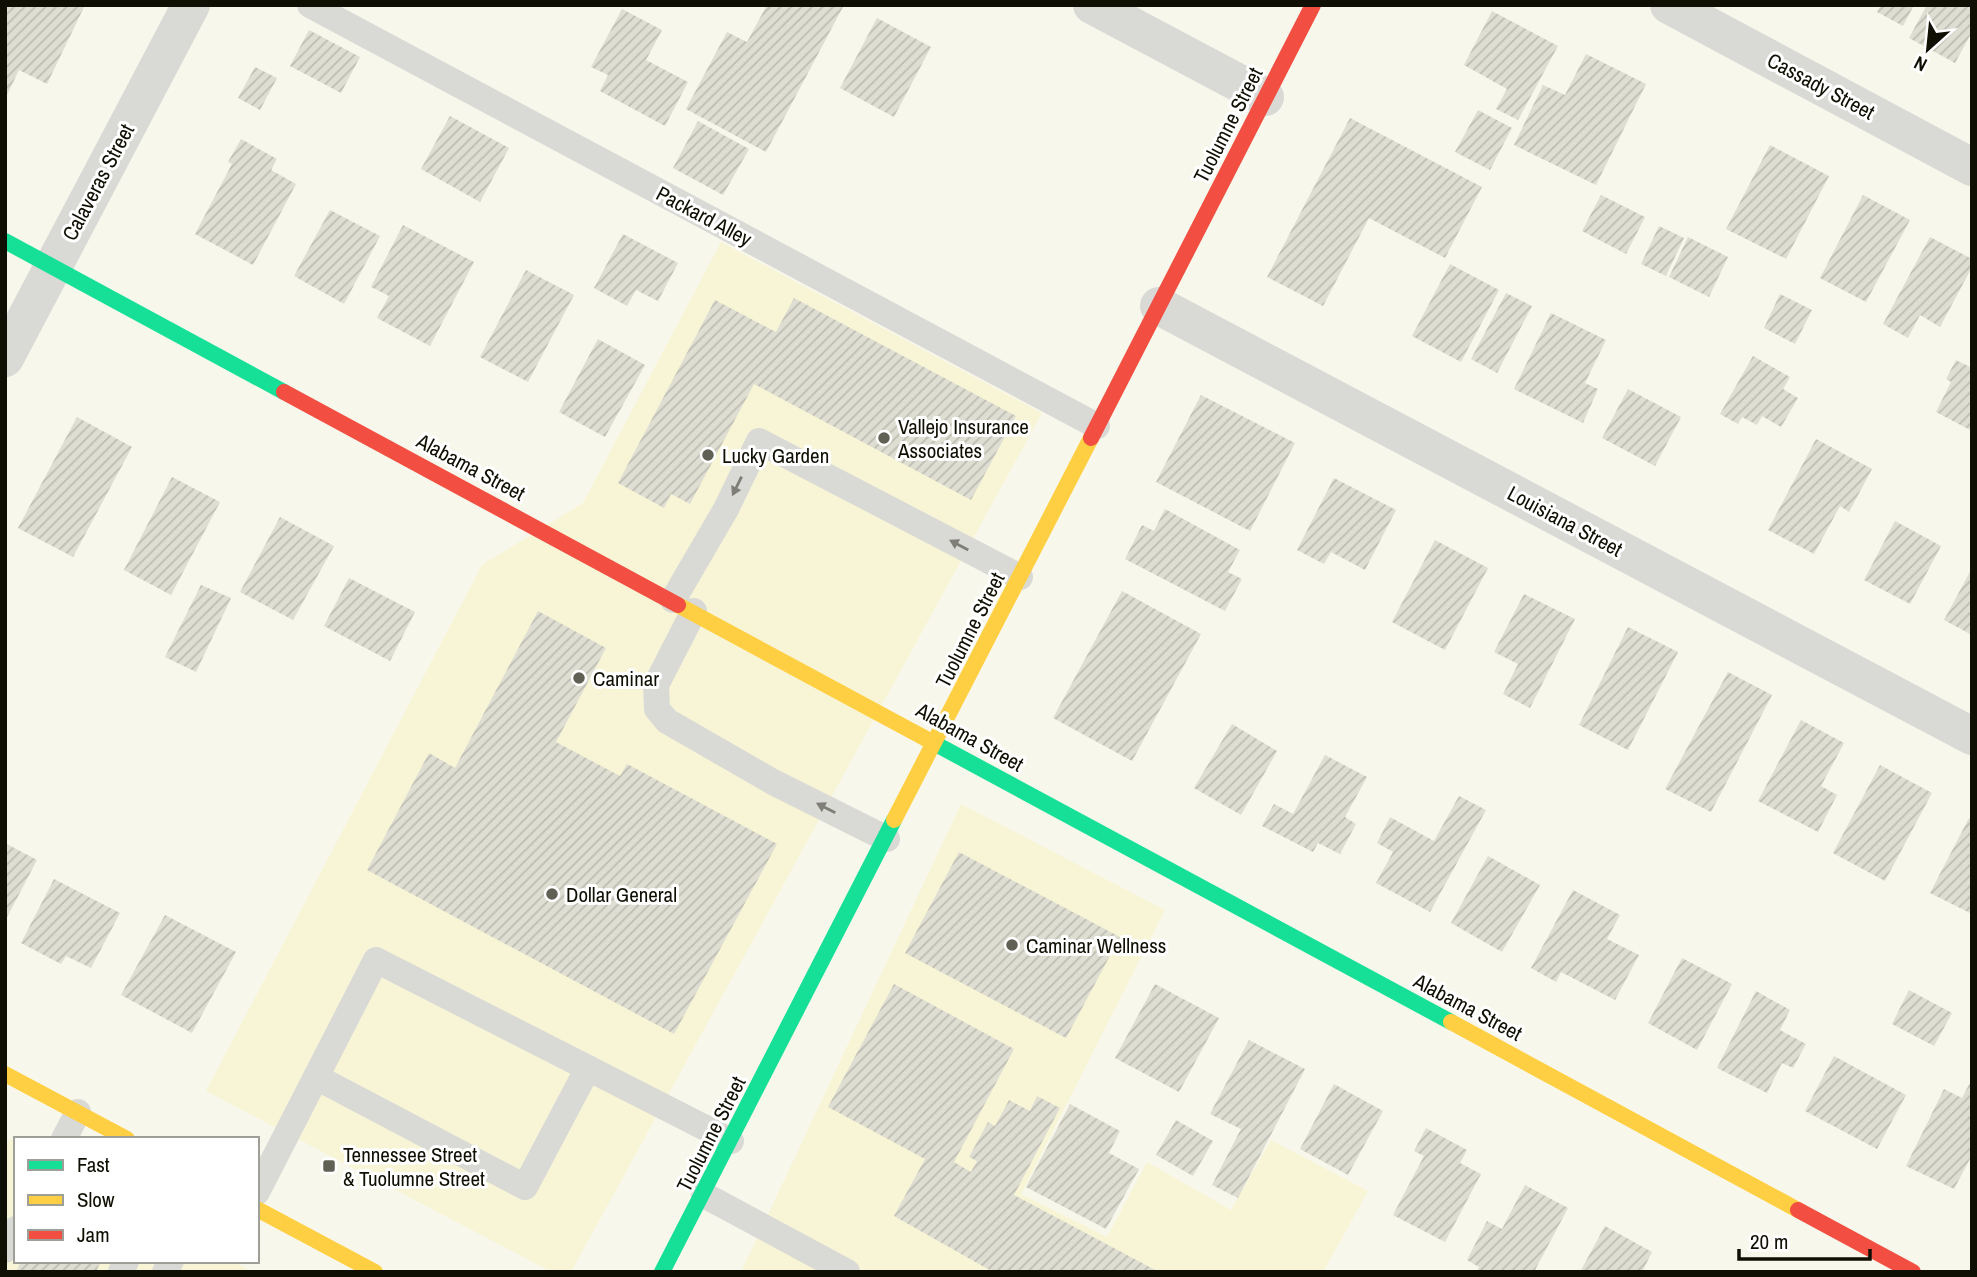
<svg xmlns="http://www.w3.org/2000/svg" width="1977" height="1277" viewBox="0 0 1977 1277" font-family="'Archivo Narrow',sans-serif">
	<defs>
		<pattern id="building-hatch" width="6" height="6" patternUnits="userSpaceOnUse" patternTransform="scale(1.75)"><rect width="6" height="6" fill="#dfded2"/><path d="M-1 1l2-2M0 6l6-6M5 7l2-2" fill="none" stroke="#bebdb3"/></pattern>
	</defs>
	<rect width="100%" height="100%" fill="#f8f7eb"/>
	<g fill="#f8f5d6">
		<path d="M721,242L1042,413L571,1272H552L206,1091L482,565L583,503Z"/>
		<path d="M961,804L1165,910L1021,1194L1107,1237L1147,1162L1231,1210L1271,1140L1368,1191L1323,1272H741Z"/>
		<path d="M10,1138L16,1142V1261H233L252,1272H5V1147Z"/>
	</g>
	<g fill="url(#building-hatch)">
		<path d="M5,5H85L47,84L19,70L5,99Z"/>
		<path d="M767,5H844L766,152L686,109L727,32L747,42Z"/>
		<path d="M1881,5H1914L1903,26L1877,12Z"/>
		<path d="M1927,5H1972V32L1955,63L1909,38Z"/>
		<path d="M622,9L662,30L646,60L688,82L665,126L600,91L608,75L591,67Z"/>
		<path d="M1492,11L1558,46L1518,120L1496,109L1507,89L1464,65Z"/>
		<path d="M877,18L931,47L894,117L840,88Z"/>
		<path d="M309,30L360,57L341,93L290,66Z"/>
		<path d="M1586,54L1646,84L1596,185L1514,145L1543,85L1565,95Z"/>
		<path d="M255,67L277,78L260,110L238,98Z"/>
		<path d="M1478,110L1512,128L1490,170L1455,152Z"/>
		<path d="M450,116L509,148L480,202L421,169Z"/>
		<path d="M1350,118L1482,187L1445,258L1369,218L1323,306L1267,277Z"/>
		<path d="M698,121L749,149L723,195L673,168Z"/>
		<path d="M241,139L277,159L271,170L296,184L253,265L195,234L232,164L228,162Z"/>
		<path d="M1770,145L1829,176L1786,259L1726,229Z"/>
		<path d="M1601,195L1645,217L1626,254L1582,231Z"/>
		<path d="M1863,195L1910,220L1866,302L1820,278Z"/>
		<path d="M330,210L380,236L344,304L294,276Z"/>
		<path d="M403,225L474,262L430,346L377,318L389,296L371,287Z"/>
		<path d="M1659,226L1684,238L1666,276L1641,264Z"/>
		<path d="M623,234L678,263L658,301L636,290L627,306L594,288Z"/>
		<path d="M1688,237L1728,257L1709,297L1669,277Z"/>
		<path d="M1930,237L1972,259V267L1940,327L1920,315L1908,338L1883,324Z"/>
		<path d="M1450,264L1499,290L1461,362L1412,336Z"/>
		<path d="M526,270L574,295L528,382L480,357Z"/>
		<path d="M1506,293L1532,306L1497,373L1471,359Z"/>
		<path d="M1780,294L1812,310L1795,344L1764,328Z"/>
		<path d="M794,298L1016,416L971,500L754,384L690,504L671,494L664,508L618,483L715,300L776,332Z"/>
		<path d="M1551,313L1606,340L1585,383L1598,389L1583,423L1514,389Z"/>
		<path d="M598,339L645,365L605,437L559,412Z"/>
		<path d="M1753,356L1790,377L1783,389L1798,398L1781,427L1762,416L1757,425L1742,417L1738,424L1720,414Z"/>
		<path d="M1956,360L1972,368V431L1936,412L1951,382L1946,379Z"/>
		<path d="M1628,389L1681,417L1655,466L1602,438Z"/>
		<path d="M1201,395L1295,443L1250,531L1156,482Z"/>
		<path d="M77,417L132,447L73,557L18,528Z"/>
		<path d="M1816,439L1872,469L1849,512L1840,506L1814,554L1768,530Z"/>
		<path d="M172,477L220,502L171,595L124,570Z"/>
		<path d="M1334,478L1396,510L1365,570L1331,552L1324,564L1297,550Z"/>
		<path d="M1165,509L1240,550L1228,572L1242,579L1225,611L1125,559L1142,525L1154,531Z"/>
		<path d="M280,517L334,546L293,620L240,592Z"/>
		<path d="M1895,521L1941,546L1910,604L1864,580Z"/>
		<path d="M1435,540L1488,568L1445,650L1392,622Z"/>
		<path d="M1972,568V635L1944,620Z"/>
		<path d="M349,578L415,612L390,661L324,626Z"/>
		<path d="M201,585L231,598L196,672L165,657Z"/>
		<path d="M1122,591L1201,634L1132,761L1053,718Z"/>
		<path d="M1524,594L1575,619L1530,708L1503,694L1518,664L1494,652Z"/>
		<path d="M538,611L606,648L556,742L620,776L627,764L777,844L674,1034L367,870L429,753L455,768Z"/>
		<path d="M1628,627L1678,652L1628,750L1579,725Z"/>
		<path d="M1728,672L1772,695L1711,812L1665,789Z"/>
		<path d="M1801,720L1844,743L1821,786L1837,795L1818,832L1758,801Z"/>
		<path d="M1232,724L1277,751L1241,815L1194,788Z"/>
		<path d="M1325,755L1367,777L1345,817L1356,824L1340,854L1318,843L1313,852L1262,826L1274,804L1293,814Z"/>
		<path d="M1880,765L1932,793L1885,881L1833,853Z"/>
		<path d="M1459,796L1486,810L1430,912L1376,883L1393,852L1377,843L1390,817L1434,841Z"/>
		<path d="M1969,818L1972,819V914L1930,893Z"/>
		<path d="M5,843L37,860L5,921Z"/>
		<path d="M959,852L1120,937L1066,1038L905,953Z"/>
		<path d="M1488,856L1540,885L1502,952L1451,923Z"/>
		<path d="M54,879L120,913L91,968L66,956L61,964L21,943Z"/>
		<path d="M1573,890L1620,915L1607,939L1639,955L1615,1000L1561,972L1556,982L1531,968Z"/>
		<path d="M165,915L236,952L192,1033L121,995Z"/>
		<path d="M1682,958L1732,984L1697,1050L1648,1023Z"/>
		<path d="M894,984L1014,1049L954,1162L971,1172L977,1161L969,1157L988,1122L995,1126L1009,1100L1030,1111L1037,1096L1060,1108L1014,1195L1159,1272H993L894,1216L925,1159L828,1107Z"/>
		<path d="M1155,984L1219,1018L1179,1092L1115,1058Z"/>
		<path d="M1909,990L1952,1013L1934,1046L1892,1024Z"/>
		<path d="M1756,991L1790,1010L1780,1030L1806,1044L1793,1068L1782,1063L1767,1093L1717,1068Z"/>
		<path d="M1249,1040L1305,1069L1238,1198L1212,1185L1241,1129L1210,1114Z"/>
		<path d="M1834,1056L1906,1095L1877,1149L1805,1111Z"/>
		<path d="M1972,1079V1155L1954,1189L1906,1166L1944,1089L1962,1098Z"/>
		<path d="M1334,1084L1383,1111L1348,1175L1300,1149Z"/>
		<path d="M1070,1104L1120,1131L1109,1153L1139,1169L1106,1229L1026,1187Z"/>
		<path d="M1176,1120L1213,1141L1193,1176L1156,1155Z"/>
		<path d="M1426,1128L1467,1150L1460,1163L1481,1174L1445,1242L1393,1215L1424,1156L1414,1151Z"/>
		<path d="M1525,1185L1568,1208L1534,1272H1477L1479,1267L1467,1260L1487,1221L1502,1229Z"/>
		<path d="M1605,1226L1652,1252L1642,1272H1580Z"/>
		<path d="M21,1261H101L96,1272H16Z"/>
	</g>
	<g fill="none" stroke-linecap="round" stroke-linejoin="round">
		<g stroke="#d9d9d6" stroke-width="26">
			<path d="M310,5L1097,426"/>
			<path d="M673,600L726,509L759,441L1020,577"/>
			<path d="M694,611L656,685L657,709L667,721L773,782L887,839"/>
			<path d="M316,1077L525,1187L588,1068"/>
			<path d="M64,1139L78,1112"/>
			<path d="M257,1192L376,960L731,1141"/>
			<path d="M704,1195L847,1272"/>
			<path d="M5,1250L16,1229"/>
			<path d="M121,1272L126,1261"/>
			<path d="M165,1272L171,1261"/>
		</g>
		<g stroke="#d9d9d6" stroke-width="38">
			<path d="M1092,5L1265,97"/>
			<path d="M1669,5L1972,167"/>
			<path d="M1159,306L1972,736"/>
			<path d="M5,358L191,5"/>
		</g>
		<g stroke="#16e098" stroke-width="16">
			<path d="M5,241L284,392"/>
			<path d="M932,742L1451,1022"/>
			<path d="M662,1272L894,820"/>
		</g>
		<g stroke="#ffcf43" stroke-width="16">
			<path d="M678,605L932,742"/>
			<path d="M894,820L1091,438"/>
			<path d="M1451,1022L1798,1210"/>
			<path d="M5,1074L127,1139"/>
			<path d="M257,1209L375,1272"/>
		</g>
		<g stroke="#f24e42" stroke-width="16">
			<path d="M284,392L678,605"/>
			<path d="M1091,438L1313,5"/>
			<path d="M1798,1210L1913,1272"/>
		</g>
	</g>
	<defs><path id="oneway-solid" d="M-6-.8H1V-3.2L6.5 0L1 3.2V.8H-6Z" transform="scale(1.75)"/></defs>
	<g fill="#7f7e77">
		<use href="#oneway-solid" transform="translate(737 486) rotate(116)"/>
		<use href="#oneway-solid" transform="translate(959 545) rotate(-152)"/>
		<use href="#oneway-solid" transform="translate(826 808) rotate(-153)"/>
	</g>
	<g fill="#616054" stroke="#fff" stroke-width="2.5">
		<circle cx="884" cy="438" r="7"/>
		<circle cx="708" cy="455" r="7"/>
		<circle cx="579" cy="678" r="7"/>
		<circle cx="552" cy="894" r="7"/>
		<circle cx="1012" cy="945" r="7"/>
		<rect x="322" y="1159" width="14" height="14" rx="3.5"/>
	</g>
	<g text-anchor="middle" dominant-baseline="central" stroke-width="6" stroke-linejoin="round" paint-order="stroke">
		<g font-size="21" fill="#100f03" stroke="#fff">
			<text transform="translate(1821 86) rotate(28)">Cassady Street</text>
			<text transform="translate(1228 125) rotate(-63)">Tuolumne Street</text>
			<text transform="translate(98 182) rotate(-62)">Calaveras Street</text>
			<text transform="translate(704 216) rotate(28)">Packard Alley</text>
			<text transform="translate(471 467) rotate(28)">Alabama Street</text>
			<text transform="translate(1565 521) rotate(28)">Louisiana Street</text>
			<text transform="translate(970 630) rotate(-63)">Tuolumne Street</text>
			<text transform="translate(970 737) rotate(29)">Alabama Street</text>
			<text transform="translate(1468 1007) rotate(28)">Alabama Street</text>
			<text transform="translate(711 1134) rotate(-63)">Tuolumne Street</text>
		</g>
		<g font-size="21" fill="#100f03" stroke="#fff" text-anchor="start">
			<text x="898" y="426">Vallejo Insurance<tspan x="898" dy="24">Associates</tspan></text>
			<text x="722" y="455">Lucky Garden</text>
			<text x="593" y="678">Caminar</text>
			<text x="566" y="894">Dollar General</text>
			<text x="1026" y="945">Caminar Wellness</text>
			<text x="343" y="1154">Tennessee Street<tspan x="343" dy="24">&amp; Tuolumne Street</tspan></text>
		</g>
	</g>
	<rect width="1977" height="1277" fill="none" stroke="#100f03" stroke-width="14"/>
	<rect x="14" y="1137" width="245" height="126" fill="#ffffff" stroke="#9f9f9a" stroke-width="2"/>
	<rect x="28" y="1160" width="35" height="10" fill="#16e098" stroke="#9f9f9a" stroke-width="2"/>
	<text x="77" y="1172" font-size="21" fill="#100f03">Fast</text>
	<rect x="28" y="1195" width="35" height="10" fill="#ffcf43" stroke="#9f9f9a" stroke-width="2"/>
	<text x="77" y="1207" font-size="21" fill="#100f03">Slow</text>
	<rect x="28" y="1230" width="35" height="10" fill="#f24e42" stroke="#9f9f9a" stroke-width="2"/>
	<text x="77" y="1242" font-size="21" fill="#100f03">Jam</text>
	<g transform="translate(1928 49) rotate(207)" stroke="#ffffff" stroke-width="5" paint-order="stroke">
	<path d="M0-5L12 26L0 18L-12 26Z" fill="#100f03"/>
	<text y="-10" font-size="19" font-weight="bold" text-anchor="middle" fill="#100f03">N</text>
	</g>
	<path d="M1739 1249v10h131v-10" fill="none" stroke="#100f03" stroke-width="3.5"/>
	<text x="1750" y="1249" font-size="21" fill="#100f03" stroke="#ffffff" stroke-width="5" paint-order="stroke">20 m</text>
</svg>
